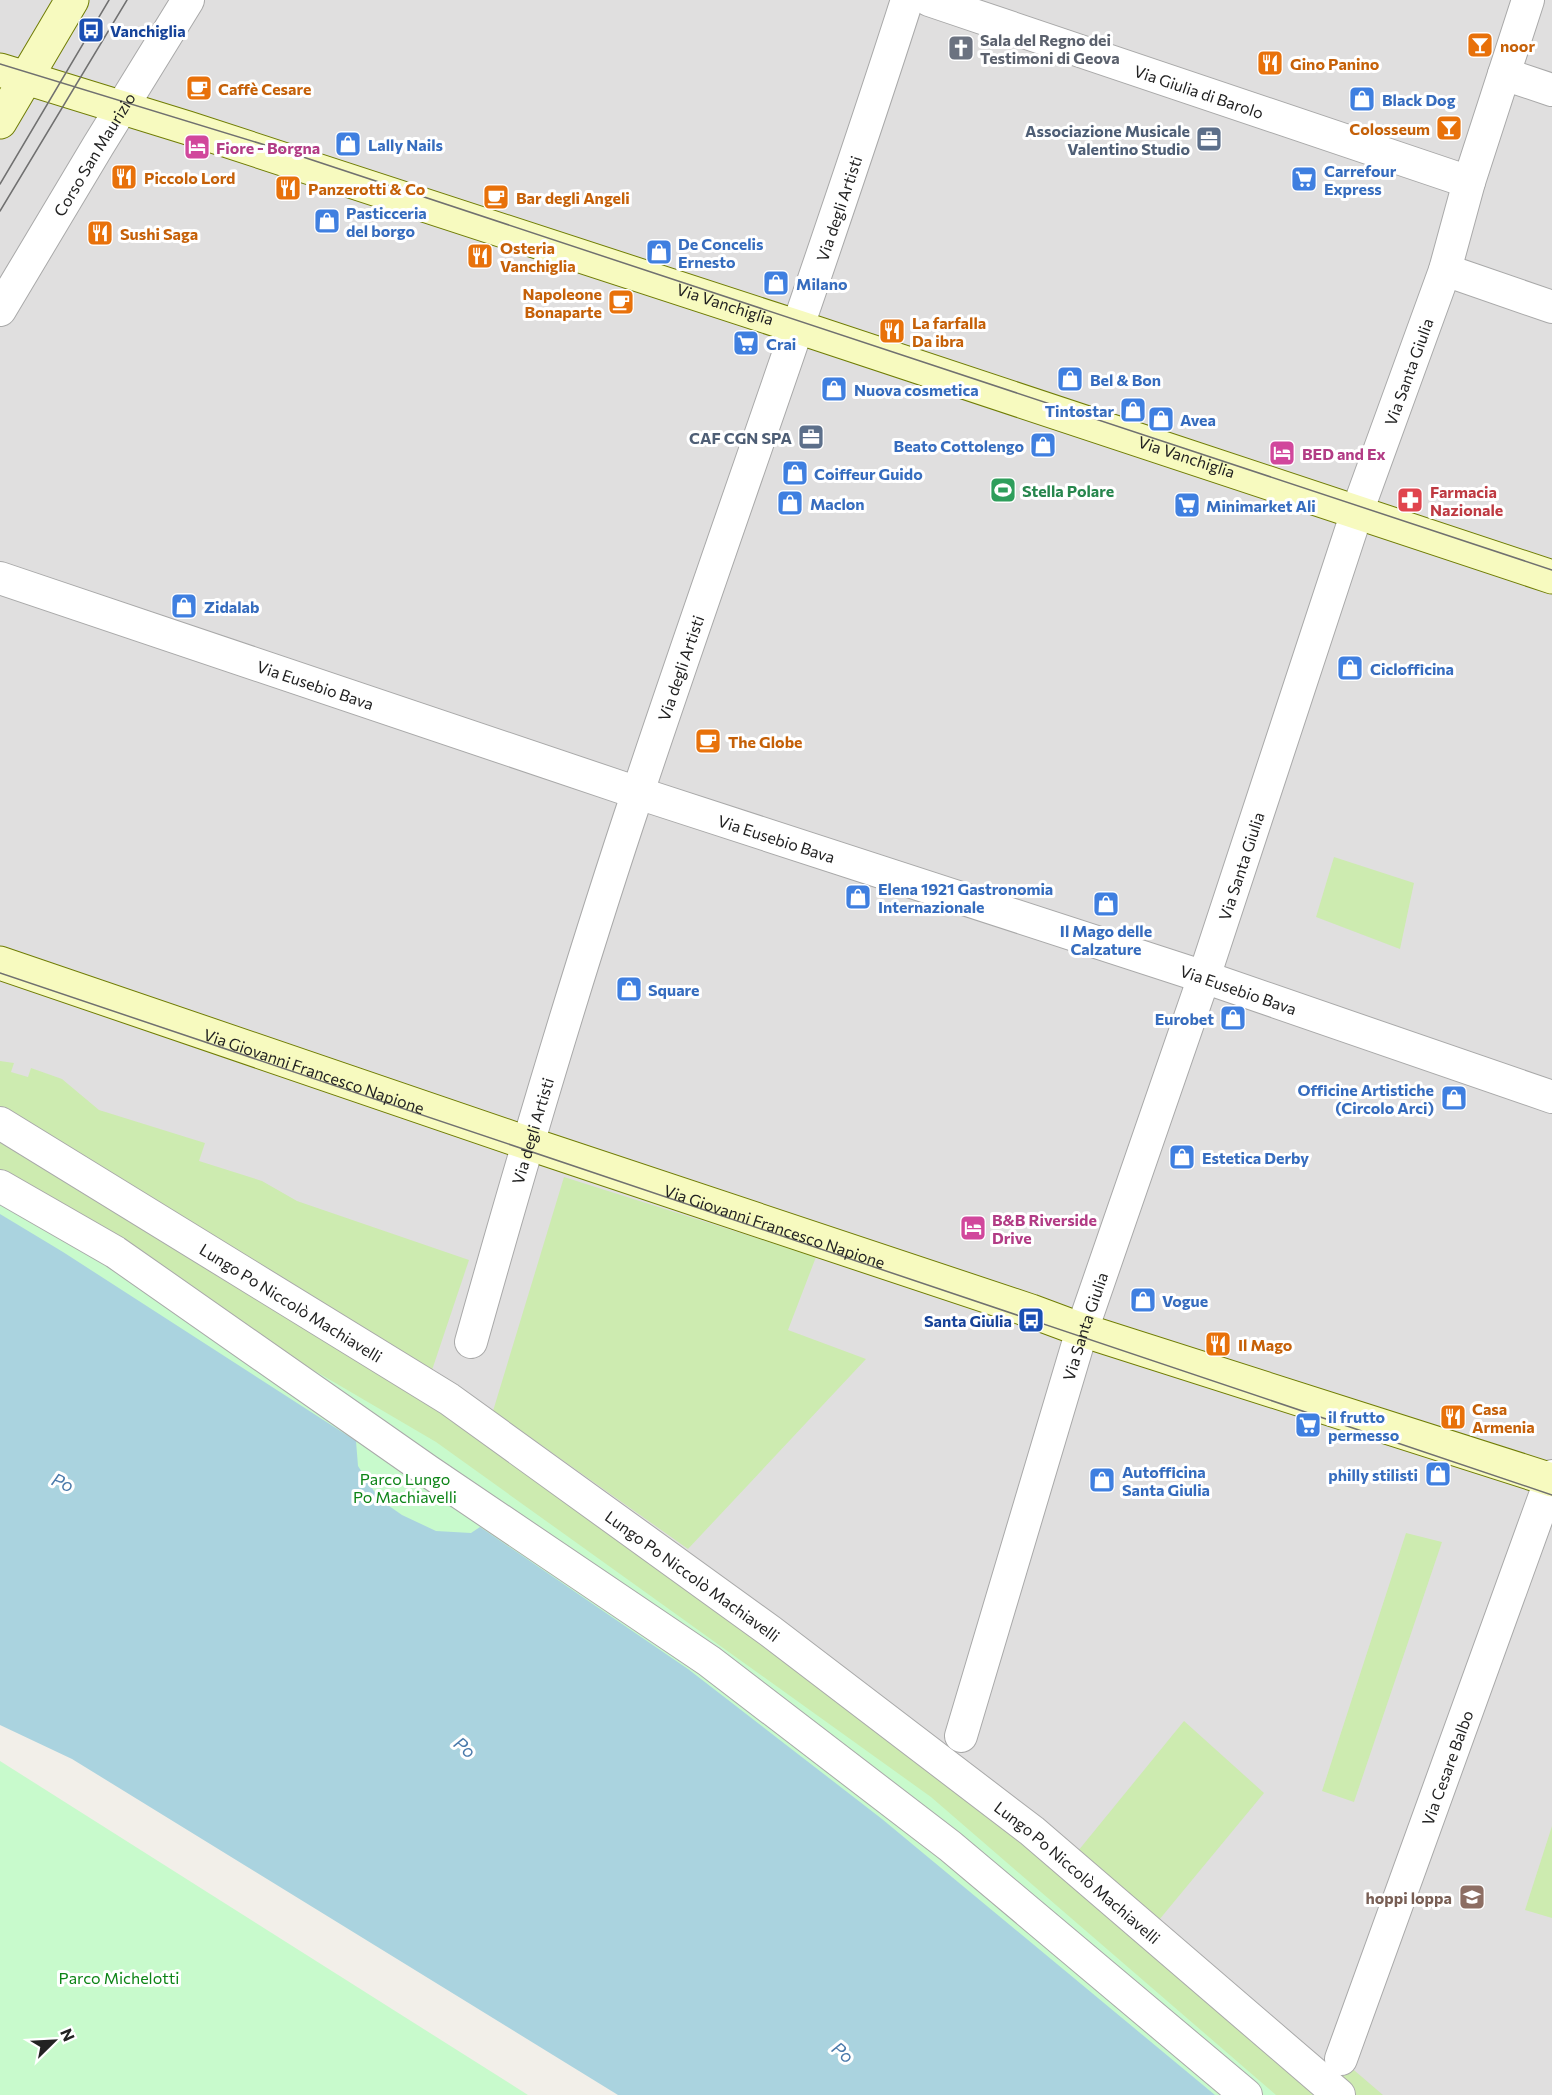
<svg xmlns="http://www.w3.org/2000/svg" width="1552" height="2095" viewBox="0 0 1552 2095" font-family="Commissioner,sans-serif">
	<rect width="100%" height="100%" fill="#f2efe9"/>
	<path fill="#e0dfdf" d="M0,0H1552V2095H1346L734,1586L191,1195L0,1088Z"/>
	<g fill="#cdebb0">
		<path d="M1334,857L1414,883L1400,949L1316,917Z"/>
		<path d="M0,1061L14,1063L11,1072L28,1077L31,1068L62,1079L99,1110L205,1143L199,1161L262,1181L297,1201L469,1260L427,1385L770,1631L1339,2095H1246L0,1186Z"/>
		<path d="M564,1177L816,1257L788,1330L866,1359L688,1549L493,1411Z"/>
		<path d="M1406,1533L1442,1542L1354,1802L1322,1791Z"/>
		<path d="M1184,1721L1264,1793L1159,1920L1078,1851Z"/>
		<path d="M1552,1826V1918L1525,1910Z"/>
		<path d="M1341,2059L1383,2095H1344Z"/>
	</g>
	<g fill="#c8facc">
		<path d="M0,1186L436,1442L931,1797L1276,2095H1150L423,1550L0,1258Z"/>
		<path d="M0,1761L528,2095H0Z"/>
	</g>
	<path fill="#aad3df" d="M0,1214L63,1252L356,1441L358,1466L379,1499L402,1515L436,1531L471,1533L480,1527L688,1669L882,1819L1215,2095H618L72,1759L0,1725Z"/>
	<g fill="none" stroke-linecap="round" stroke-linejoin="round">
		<defs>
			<g id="street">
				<path id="s1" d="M929,0L1469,182"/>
				<path d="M1504,74L1552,90"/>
				<path d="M1445,270L1552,307"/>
				<path id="s2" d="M0,310L98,146L188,0"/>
				<path id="s3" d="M0,578L638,793L1204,977L1552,1097"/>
				<path id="s4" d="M0,1123L449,1399L770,1631L1032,1831L1339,2095"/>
				<path d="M0,1186L115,1252L428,1471L709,1661L950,1846L1246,2095"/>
				<path id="s5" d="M471,1342C523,1157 577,974 638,792C726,528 822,266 907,0"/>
				<path id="s6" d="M961,1736L1082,1330L1204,977L1357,512L1445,270L1469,182L1528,0"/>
				<path id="s7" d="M1341,2059L1552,1476"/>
			</g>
			<g id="secondary">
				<path id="s8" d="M0,70L188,128L798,327L1552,577"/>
				<path d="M0,122L72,0"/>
				<path id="s9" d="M0,963L527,1143L1031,1311L1082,1330L1552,1480"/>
			</g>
		</defs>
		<use href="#street" stroke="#a9a9a9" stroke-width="34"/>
		<use href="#secondary" stroke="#707d05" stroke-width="35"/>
		<use href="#street" stroke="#fff" stroke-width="32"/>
		<use href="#secondary" stroke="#f7fabf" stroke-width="33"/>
		<g stroke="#707070" stroke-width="1.5">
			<path d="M0,64L288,152L1552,570"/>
			<path d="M0,184L109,0"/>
			<path d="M0,211L127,0"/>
			<path d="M0,973L1552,1495"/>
		</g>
	</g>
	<defs>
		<symbol id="bus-square" viewBox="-11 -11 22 22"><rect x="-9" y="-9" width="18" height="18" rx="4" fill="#1a4fb4" stroke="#fff"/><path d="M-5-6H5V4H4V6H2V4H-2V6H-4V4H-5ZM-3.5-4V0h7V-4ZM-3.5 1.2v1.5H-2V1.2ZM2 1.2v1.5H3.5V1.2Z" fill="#fff"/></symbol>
		<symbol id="bar-square" viewBox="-11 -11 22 22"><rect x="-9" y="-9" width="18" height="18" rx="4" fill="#e8710a" stroke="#fff"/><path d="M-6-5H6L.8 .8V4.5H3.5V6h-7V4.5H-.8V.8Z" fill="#fff"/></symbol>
		<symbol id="church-square" viewBox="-11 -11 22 22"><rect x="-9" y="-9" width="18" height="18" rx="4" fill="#6b7280" stroke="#fff"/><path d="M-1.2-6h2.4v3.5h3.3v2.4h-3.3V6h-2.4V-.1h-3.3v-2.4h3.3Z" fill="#fff"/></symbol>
		<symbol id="restaurant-square" viewBox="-11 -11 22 22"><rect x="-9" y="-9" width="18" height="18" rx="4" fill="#e8710a" stroke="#fff"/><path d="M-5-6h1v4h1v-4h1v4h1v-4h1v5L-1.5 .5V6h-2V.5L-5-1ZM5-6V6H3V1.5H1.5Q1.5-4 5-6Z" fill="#fff"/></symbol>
		<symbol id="cafe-square" viewBox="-11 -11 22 22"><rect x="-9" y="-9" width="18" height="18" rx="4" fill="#e8710a" stroke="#fff"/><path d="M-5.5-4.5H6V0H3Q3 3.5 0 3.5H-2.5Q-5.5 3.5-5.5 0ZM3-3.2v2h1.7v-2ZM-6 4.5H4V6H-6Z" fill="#fff"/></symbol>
		<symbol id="shop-square" viewBox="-11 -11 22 22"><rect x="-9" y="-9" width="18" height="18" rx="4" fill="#3f7fe0" stroke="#fff"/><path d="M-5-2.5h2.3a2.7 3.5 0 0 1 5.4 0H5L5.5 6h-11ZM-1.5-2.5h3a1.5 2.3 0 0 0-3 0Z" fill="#fff"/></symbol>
		<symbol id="office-square" viewBox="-11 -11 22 22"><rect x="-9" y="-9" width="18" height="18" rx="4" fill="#5c6f8a" stroke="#fff"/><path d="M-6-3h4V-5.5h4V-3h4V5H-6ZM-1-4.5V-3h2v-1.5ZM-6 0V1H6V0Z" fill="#fff"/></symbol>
		<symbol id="hotel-square" viewBox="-11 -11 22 22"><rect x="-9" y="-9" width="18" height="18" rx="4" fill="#d1479c" stroke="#fff"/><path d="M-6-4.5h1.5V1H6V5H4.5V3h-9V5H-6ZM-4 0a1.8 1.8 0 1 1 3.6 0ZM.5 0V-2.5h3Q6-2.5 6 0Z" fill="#fff"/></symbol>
		<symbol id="supermarket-square" viewBox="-11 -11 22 22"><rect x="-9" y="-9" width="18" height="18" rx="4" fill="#3f7fe0" stroke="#fff"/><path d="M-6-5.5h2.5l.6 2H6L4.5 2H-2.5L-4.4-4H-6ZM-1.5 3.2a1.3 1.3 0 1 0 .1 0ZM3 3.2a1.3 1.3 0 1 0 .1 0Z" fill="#fff"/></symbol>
		<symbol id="stadium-square" viewBox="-11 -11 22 22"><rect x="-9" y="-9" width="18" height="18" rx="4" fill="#2e9e5b" stroke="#fff"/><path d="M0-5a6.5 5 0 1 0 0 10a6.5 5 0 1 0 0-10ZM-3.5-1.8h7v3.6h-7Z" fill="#fff"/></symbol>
		<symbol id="pharmacy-square" viewBox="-11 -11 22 22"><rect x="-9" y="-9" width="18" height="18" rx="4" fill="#e0444e" stroke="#fff"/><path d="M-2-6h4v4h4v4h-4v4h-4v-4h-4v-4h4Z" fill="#fff"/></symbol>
		<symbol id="school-square" viewBox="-11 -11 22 22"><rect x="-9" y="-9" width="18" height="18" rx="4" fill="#8d6e63" stroke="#fff"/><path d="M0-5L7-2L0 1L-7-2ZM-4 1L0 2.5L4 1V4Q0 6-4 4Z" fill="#fff"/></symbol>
	</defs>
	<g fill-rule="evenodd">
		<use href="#bus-square" x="76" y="15" width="30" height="30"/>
		<use href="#bar-square" x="1465" y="30" width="30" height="30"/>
		<use href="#church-square" x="946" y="33" width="30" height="30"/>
		<use href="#restaurant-square" x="1255" y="48" width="30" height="30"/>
		<use href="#cafe-square" x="184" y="73" width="30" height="30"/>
		<use href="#shop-square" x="1347" y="84" width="30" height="30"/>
		<use href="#bar-square" x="1434" y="113" width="30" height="30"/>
		<use href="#office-square" x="1194" y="124" width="30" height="30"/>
		<use href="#shop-square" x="333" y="129" width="30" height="30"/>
		<use href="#hotel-square" x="182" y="132" width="30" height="30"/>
		<use href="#restaurant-square" x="109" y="162" width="30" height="30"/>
		<use href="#supermarket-square" x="1289" y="164" width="30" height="30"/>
		<use href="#restaurant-square" x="273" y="173" width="30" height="30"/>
		<use href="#cafe-square" x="481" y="182" width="30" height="30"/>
		<use href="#shop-square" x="312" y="206" width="30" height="30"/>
		<use href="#restaurant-square" x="85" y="218" width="30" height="30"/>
		<use href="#shop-square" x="644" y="237" width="30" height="30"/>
		<use href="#restaurant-square" x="465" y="241" width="30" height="30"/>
		<use href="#shop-square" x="761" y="268" width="30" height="30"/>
		<use href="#cafe-square" x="606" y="287" width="30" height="30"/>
		<use href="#restaurant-square" x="877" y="316" width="30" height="30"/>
		<use href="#supermarket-square" x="731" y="328" width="30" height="30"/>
		<use href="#shop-square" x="1055" y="364" width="30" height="30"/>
		<use href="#shop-square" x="819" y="374" width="30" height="30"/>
		<use href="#shop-square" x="1118" y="395" width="30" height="30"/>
		<use href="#shop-square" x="1146" y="404" width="30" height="30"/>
		<use href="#office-square" x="796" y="422" width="30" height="30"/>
		<use href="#shop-square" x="1028" y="430" width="30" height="30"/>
		<use href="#hotel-square" x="1267" y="438" width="30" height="30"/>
		<use href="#shop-square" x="780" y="458" width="30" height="30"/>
		<use href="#stadium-square" x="988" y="475" width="30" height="30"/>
		<use href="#pharmacy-square" x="1395" y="485" width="30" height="30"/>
		<use href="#shop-square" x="775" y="488" width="30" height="30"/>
		<use href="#supermarket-square" x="1172" y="490" width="30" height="30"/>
		<use href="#shop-square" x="169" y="591" width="30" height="30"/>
		<use href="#shop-square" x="1335" y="653" width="30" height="30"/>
		<use href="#cafe-square" x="693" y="726" width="30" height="30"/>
		<use href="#shop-square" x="843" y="882" width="30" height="30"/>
		<use href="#shop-square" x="1091" y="889" width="30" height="30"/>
		<use href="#shop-square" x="614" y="974" width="30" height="30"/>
		<use href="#shop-square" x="1218" y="1003" width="30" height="30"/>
		<use href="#shop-square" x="1439" y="1083" width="30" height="30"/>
		<use href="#shop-square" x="1167" y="1142" width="30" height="30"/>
		<use href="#hotel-square" x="958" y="1213" width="30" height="30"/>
		<use href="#shop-square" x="1128" y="1285" width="30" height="30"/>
		<use href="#bus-square" x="1016" y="1305" width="30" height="30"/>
		<use href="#restaurant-square" x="1203" y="1329" width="30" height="30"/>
		<use href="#restaurant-square" x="1438" y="1402" width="30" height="30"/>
		<use href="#supermarket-square" x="1293" y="1410" width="30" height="30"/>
		<use href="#shop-square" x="1423" y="1459" width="30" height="30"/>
		<use href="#shop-square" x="1087" y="1465" width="30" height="30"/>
		<use href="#school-square" x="1457" y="1882" width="30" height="30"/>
	</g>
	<g text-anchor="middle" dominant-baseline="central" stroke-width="6" stroke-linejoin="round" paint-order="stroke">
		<g font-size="16" font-weight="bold" fill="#164399" stroke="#fff" text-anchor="start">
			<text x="110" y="30">Vanchiglia</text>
			<text x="1012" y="1320" text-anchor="end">Santa Giulia</text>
		</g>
		<g font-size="16" font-weight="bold" fill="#5b616d" stroke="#fff" text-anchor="start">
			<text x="980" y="39">Sala del Regno dei<tspan x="980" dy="18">Testimoni di Geova</tspan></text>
		</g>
		<g font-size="16" font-weight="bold" fill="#c56008" stroke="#fff" text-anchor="start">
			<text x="1500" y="45">noor</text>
			<text x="1290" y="63">Gino Panino</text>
			<text x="218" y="88">Caffè Cesare</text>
			<text x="1430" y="128" text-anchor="end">Colosseum</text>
			<text x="144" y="177">Piccolo Lord</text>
			<text x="308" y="188">Panzerotti &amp; Co</text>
			<text x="516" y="197">Bar degli Angeli</text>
			<text x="120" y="233">Sushi Saga</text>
			<text x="500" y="247">Osteria<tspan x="500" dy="18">Vanchiglia</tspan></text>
			<text x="602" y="293" text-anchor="end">Napoleone<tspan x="602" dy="18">Bonaparte</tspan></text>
			<text x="912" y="322">La farfalla<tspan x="912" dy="18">Da ibra</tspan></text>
			<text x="728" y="741">The Globe</text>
			<text x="1238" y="1344">Il Mago</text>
			<text x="1472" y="1408">Casa<tspan x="1472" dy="18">Armenia</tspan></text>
		</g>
		<g font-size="16" fill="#222" stroke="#fff">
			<text stroke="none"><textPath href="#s1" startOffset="285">Via Giulia di Barolo</textPath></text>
			<text stroke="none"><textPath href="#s2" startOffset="182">Corso San Maurizio</textPath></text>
			<text stroke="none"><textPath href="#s5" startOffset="1192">Via degli Artisti</textPath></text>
			<text stroke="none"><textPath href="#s8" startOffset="762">Via Vanchiglia</textPath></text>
			<text stroke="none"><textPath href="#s6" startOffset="1436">Via Santa Giulia</textPath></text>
			<text stroke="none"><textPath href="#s8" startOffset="1248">Via Vanchiglia</textPath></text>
			<text stroke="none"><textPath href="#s5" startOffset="706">Via degli Artisti</textPath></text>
			<text stroke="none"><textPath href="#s3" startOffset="333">Via Eusebio Bava</textPath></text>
			<text stroke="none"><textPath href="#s3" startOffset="819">Via Eusebio Bava</textPath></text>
			<text stroke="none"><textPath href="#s6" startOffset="914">Via Santa Giulia</textPath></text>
			<text stroke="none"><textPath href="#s3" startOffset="1305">Via Eusebio Bava</textPath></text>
			<text stroke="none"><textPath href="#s9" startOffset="332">Via Giovanni Francesco Napione</textPath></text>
			<text stroke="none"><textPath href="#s5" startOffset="220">Via degli Artisti</textPath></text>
			<text stroke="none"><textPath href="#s9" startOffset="818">Via Giovanni Francesco Napione</textPath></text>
			<text stroke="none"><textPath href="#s4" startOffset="342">Lungo Po Niccolò Machiavelli</textPath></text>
			<text stroke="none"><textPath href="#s6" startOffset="428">Via Santa Giulia</textPath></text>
			<text stroke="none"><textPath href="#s4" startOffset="828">Lungo Po Niccolò Machiavelli</textPath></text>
			<text stroke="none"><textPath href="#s7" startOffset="310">Via Cesare Balbo</textPath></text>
			<text stroke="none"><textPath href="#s4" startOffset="1314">Lungo Po Niccolò Machiavelli</textPath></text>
		</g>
		<g font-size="16" font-weight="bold" fill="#366cbe" stroke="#fff" text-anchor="start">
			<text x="1382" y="99">Black Dog</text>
			<text x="368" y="144">Lally Nails</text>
			<text x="1324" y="170">Carrefour<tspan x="1324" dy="18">Express</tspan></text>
			<text x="346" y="212">Pasticceria<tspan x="346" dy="18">del borgo</tspan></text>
			<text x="678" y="243">De Concelis<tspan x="678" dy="18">Ernesto</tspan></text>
			<text x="796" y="283">Milano</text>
			<text x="766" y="343">Crai</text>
			<text x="1090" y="379">Bel &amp; Bon</text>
			<text x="854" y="389">Nuova cosmetica</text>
			<text x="1114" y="410" text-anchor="end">Tintostar</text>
			<text x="1180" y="419">Avea</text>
			<text x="1024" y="445" text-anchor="end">Beato Cottolengo</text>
			<text x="814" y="473">Coiffeur Guido</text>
			<text x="810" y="503">Maclon</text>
			<text x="1206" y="505">Minimarket Ali</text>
			<text x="204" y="606">Zidalab</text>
			<text x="1370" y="668">Ciclofficina</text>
			<text x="878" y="888">Elena 1921 Gastronomia<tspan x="878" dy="18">Internazionale</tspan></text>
			<text x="1106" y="930" text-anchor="middle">Il Mago delle<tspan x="1106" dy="18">Calzature</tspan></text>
			<text x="648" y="989">Square</text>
			<text x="1214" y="1018" text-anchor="end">Eurobet</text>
			<text x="1434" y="1089" text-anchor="end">Officine Artistiche<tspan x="1434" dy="18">(Circolo Arci)</tspan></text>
			<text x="1202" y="1157">Estetica Derby</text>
			<text x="1162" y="1300">Vogue</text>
			<text x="1328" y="1416">il frutto<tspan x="1328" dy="18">permesso</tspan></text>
			<text x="1122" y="1471">Autofficina<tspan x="1122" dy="18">Santa Giulia</tspan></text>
			<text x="1418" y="1474" text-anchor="end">philly stilisti</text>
		</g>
		<g font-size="16" font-weight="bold" fill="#4e5e75" stroke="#fff" text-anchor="end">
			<text x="1190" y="130">Associazione Musicale<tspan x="1190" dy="18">Valentino Studio</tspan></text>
			<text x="792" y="437">CAF CGN SPA</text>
		</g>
		<g font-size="16" font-weight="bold" fill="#b23c85" stroke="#fff" text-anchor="start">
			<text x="216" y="147">Fiore - Borgna</text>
			<text x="1302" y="453">BED and Ex</text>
			<text x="992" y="1219">B&amp;B Riverside<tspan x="992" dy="18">Drive</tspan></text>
		</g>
		<g font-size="16" font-weight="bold" fill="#27864d" stroke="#fff" text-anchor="start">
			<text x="1022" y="490">Stella Polare</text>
		</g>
		<g font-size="16" font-weight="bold" fill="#be3a42" stroke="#fff" text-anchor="start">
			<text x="1430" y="491">Farmacia<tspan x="1430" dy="18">Nazionale</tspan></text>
		</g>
		<g font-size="16" fill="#0c8416" stroke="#fff">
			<text x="405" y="1478">Parco Lungo<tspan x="405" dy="18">Po Machiavelli</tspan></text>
			<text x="119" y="1977">Parco Michelotti</text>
		</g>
		<g font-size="16" font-weight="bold" fill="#785e54" stroke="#fff" text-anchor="end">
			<text x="1452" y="1897">hoppi loppa</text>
		</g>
		<g font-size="18" font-style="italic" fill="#4a7aab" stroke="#fff">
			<text transform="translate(63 1482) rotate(23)">Po</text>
			<text transform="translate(465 1747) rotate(39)">Po</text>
			<text transform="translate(843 2052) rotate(39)">Po</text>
		</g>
	</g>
	<g transform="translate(54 2041) rotate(66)" stroke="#ffffff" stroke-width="4.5" paint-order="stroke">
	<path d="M0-4.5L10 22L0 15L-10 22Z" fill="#222222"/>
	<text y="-9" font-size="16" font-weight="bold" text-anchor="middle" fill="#222222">N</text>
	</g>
</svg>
